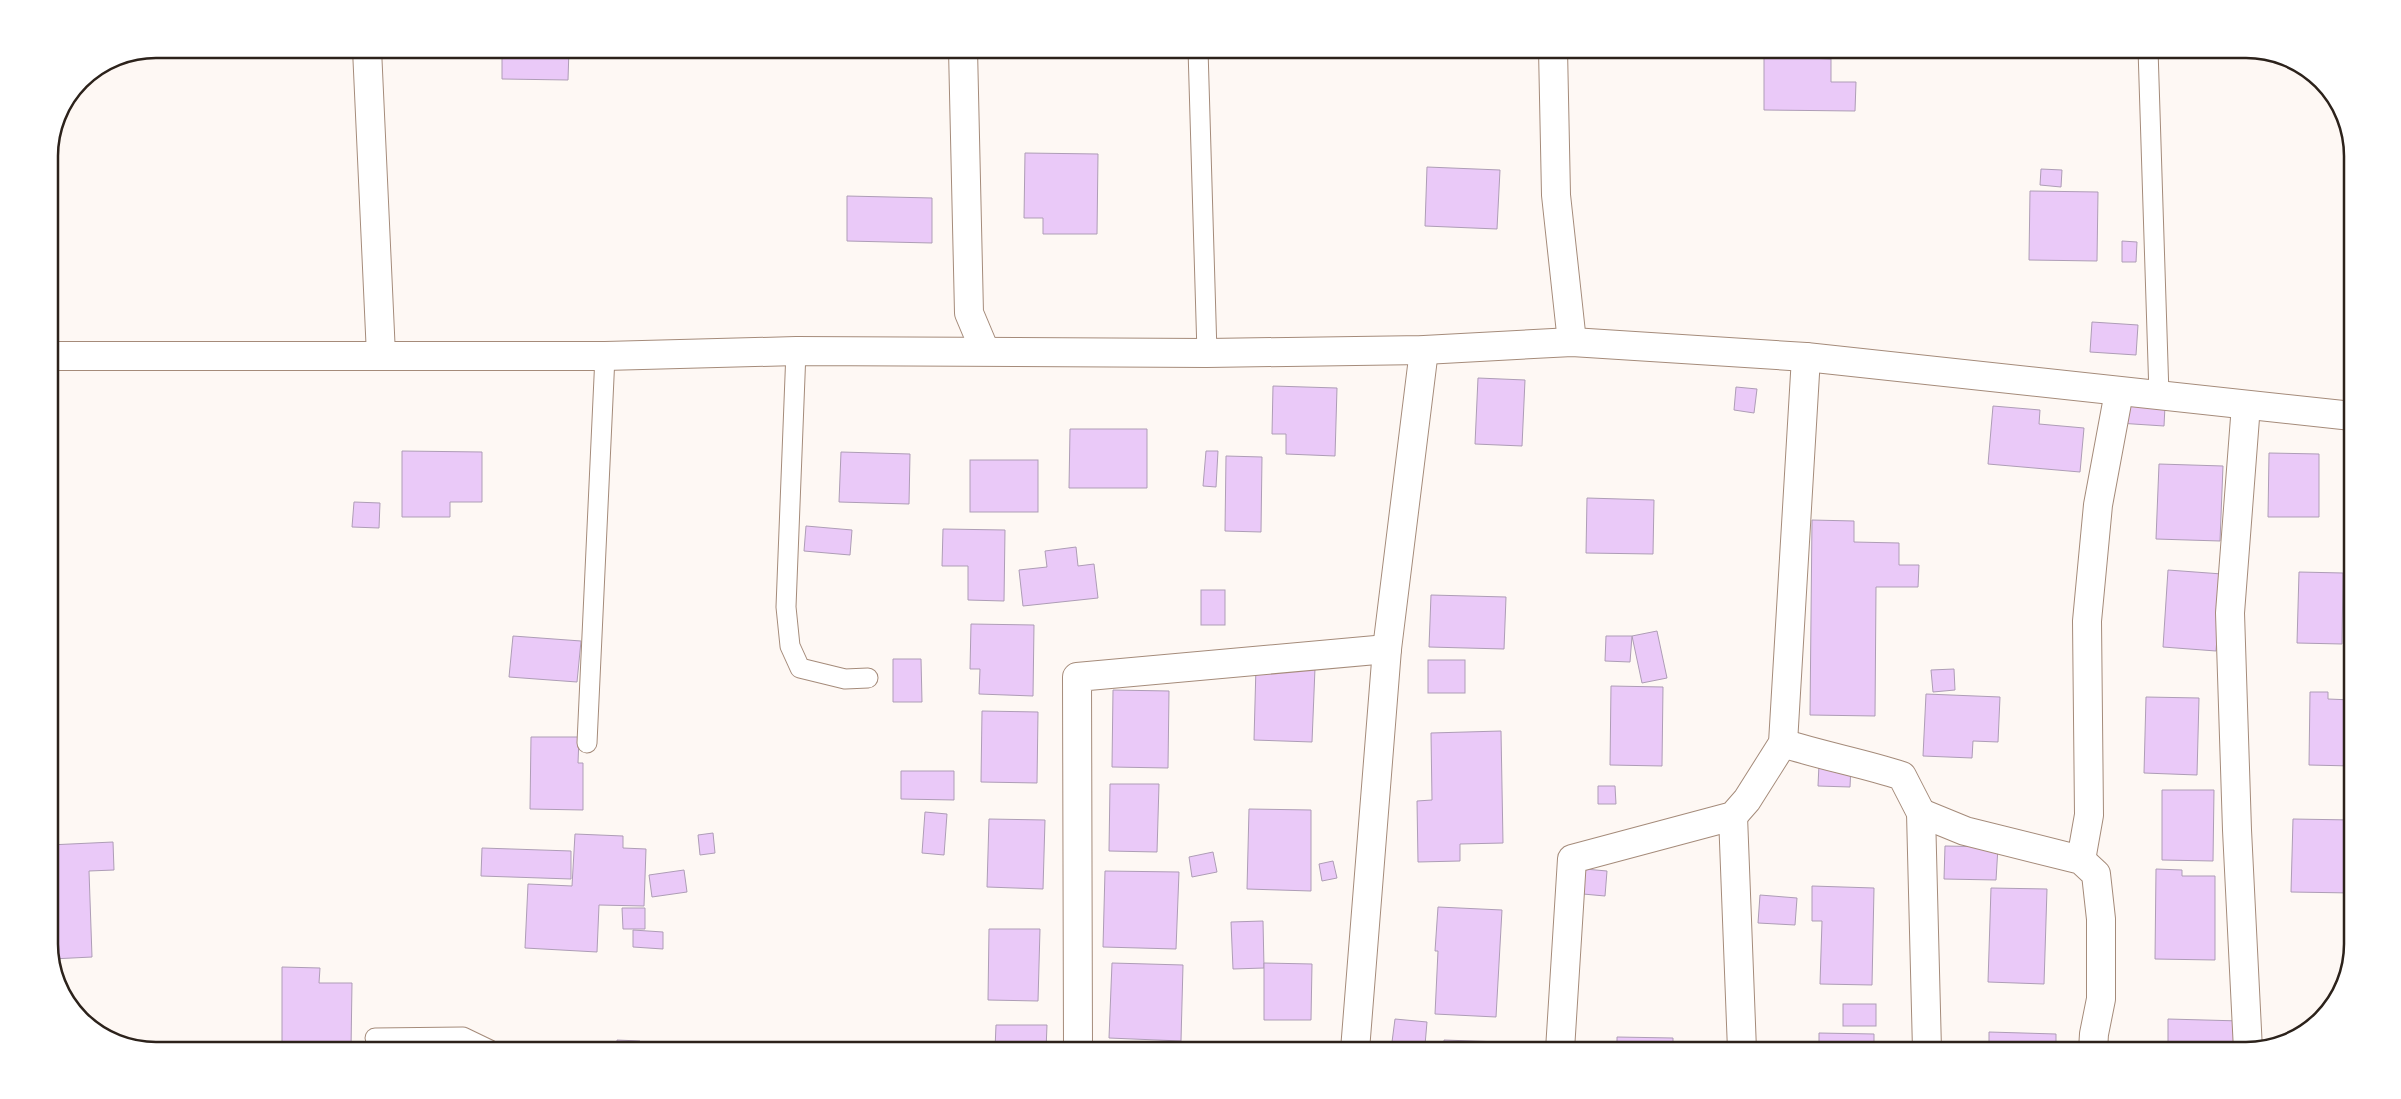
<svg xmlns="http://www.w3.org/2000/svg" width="2401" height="1099" viewBox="0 0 2401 1099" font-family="Helvetica,sans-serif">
	<rect width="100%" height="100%" fill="#fef8f4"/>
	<g fill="#eac9f8" stroke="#ae9db6">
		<path d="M502,49H569L568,80L502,79Z"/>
		<path d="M1787,49H1808V58L1831,59V82H1856L1855,111L1764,110V57L1787,58Z"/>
		<path d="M1025,153L1098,154L1097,234H1043V218H1024Z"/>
		<path d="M1427,167L1500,170L1497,229L1425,226Z"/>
		<path d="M2041,169L2062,170L2061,187L2040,185Z"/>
		<path d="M2030,191L2098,192L2097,261L2029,260Z"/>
		<path d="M847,196L932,198V243L847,241Z"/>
		<path d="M2122,241L2137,242L2136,262H2122Z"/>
		<path d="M2092,322L2138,325L2136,355L2090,352Z"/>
		<path d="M1478,378L1525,380L1522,446L1475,444Z"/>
		<path d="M1273,386L1337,388L1335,456L1286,454V434H1272Z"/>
		<path d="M1736,387L1757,389L1754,413L1734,410Z"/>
		<path d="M2120,402L2165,406L2164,426L2118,423Z"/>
		<path d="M1993,406L2040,410L2039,424L2084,428L2080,472L1988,464Z"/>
		<path d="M1070,429H1147V488H1069Z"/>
		<path d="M402,451L482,452V502H450V517H402Z"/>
		<path d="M1206,451H1218L1216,487L1203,486Z"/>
		<path d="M841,452L910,454L909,504L839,502Z"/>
		<path d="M2269,453L2319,454V517H2268Z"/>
		<path d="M1226,456L1262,457L1261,532L1225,531Z"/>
		<rect x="970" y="460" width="68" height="52"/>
		<path d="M2159,464L2223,466L2220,541L2156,539Z"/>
		<path d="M1587,498L1654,500L1653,554L1586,553Z"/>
		<path d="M354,502L380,503L379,528L352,527Z"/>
		<path d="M1812,520L1854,521V542L1899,543V565H1919L1918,587H1876L1875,716L1810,715Z"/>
		<path d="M806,526L852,530L850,555L804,551Z"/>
		<path d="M943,529L1005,530L1004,601L968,600V566H942Z"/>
		<path d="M1076,547L1078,566L1094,564L1098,598L1023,606L1019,570L1047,567L1045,551Z"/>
		<path d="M2168,570L2222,574L2216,651L2163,647Z"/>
		<path d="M2299,572L2343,573L2342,644L2297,643Z"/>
		<rect x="1201" y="590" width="24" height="35"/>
		<path d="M1431,595L1506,597L1504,649L1429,647Z"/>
		<path d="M971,624L1034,625L1033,696L979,694L980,669H970Z"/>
		<path d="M1657,631L1667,678L1642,683L1632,636Z"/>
		<path d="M513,636L581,641L577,682L509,677Z"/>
		<path d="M1606,636H1632L1630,662L1605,661Z"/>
		<path d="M893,659H921L922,702H893Z"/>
		<rect x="1428" y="660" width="37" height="33"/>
		<path d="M1256,666L1315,668L1312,742L1254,740Z"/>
		<path d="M1954,669L1955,690L1933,692L1931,670Z"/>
		<path d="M1611,686L1663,687L1662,766L1610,765Z"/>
		<path d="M1113,690L1169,691L1168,768L1112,767Z"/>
		<path d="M2310,692H2328V699L2352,700V766L2309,765Z"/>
		<path d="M1926,694L2000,697L1998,742L1973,741L1972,758L1923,756Z"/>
		<path d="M2146,697L2199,698L2197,775L2144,773Z"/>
		<path d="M982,711L1038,712L1037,783L981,782Z"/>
		<path d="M1501,731L1503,843L1460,844V861L1418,862L1417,801L1432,800L1431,733Z"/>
		<path d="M531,737H579L578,763H583V810L530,809Z"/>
		<path d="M1819,764L1851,765L1850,787L1818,786Z"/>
		<path d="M901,771H954V800L901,799Z"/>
		<path d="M1110,784H1159L1157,852L1109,851Z"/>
		<path d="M1598,786H1615L1616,804H1598Z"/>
		<path d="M2162,790H2214L2213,861L2162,860Z"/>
		<path d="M1249,809L1311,810V891L1247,889Z"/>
		<path d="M925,812L947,814L944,855L922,853Z"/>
		<path d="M989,819L1045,820L1043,889L987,887Z"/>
		<path d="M2293,819L2352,820V893L2291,892Z"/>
		<path d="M713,833L715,853L700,855L698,835Z"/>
		<path d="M575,834L623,836V848L646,849L644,906L599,905L597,952L525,948L528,884L572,886Z"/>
		<path d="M113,842L114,870L89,871L92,957L52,959L49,950V845Z"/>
		<path d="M1945,846L1998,847L1996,880L1944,879Z"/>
		<path d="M482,848L571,851V879L481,876Z"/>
		<path d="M1213,852L1217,872L1192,877L1189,857Z"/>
		<path d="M1333,861L1337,878L1322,881L1319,864Z"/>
		<path d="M1585,869L1607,871L1605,896L1583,894Z"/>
		<path d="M2156,869L2182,870V876H2215V960L2155,959Z"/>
		<path d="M684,870L687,892L652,897L649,875Z"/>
		<path d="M1105,871L1179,872L1176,949L1103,947Z"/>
		<path d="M1812,886L1874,888L1872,985L1820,984L1822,921H1812Z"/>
		<path d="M1991,888L2047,889L2044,984L1988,982Z"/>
		<path d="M1760,895L1797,898L1795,925L1758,923Z"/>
		<path d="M1438,907L1502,910L1496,1017L1435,1014L1438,951H1435Z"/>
		<path d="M622,908H645V929H623Z"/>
		<path d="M1263,921L1264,968L1233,969L1231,922Z"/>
		<path d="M989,929H1040L1038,1001L988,1000Z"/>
		<path d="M633,930L663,932V949L633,947Z"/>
		<path d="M1112,963L1183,965L1181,1041L1109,1038Z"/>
		<path d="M1264,963L1312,964L1311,1020H1264Z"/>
		<path d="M282,967L320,968L319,983H352L351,1050H282Z"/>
		<rect x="1843" y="1004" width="33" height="22"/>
		<path d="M1395,1019L1427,1022L1425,1045L1392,1042Z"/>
		<path d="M2168,1019L2241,1021V1050H2168Z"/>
		<path d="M996,1025H1047L1046,1050L995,1049Z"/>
		<path d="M2298,1026L2309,1027L2305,1032L2297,1034Z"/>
		<path d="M1989,1032L2056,1034V1050H1989Z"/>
		<path d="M1819,1033L1874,1034V1050H1819Z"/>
		<path d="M1617,1037L1673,1038V1050H1617Z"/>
		<path d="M617,1040L640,1041V1050H617Z"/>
		<path d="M1444,1040L1501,1042V1050H1444Z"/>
		<path d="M971,1047L987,1048V1050H970Z"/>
	</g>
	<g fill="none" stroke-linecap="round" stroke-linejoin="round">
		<defs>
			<g id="lane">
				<path d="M1198,49L1207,353"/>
				<path d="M2148,49L2159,395"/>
				<path d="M796,351L786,607L790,646L800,668L845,679L868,678"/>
				<path d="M587,743L605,356"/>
				<path d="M375,1038L463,1037L490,1050"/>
			</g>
			<g id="street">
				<path d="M367,49L381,355"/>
				<path d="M963,49L969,313L985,351"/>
				<path d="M1553,49L1556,195L1572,342"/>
				<path d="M2246,405L2230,613L2237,830L2248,1050"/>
				<path d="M1783,743C1822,756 1863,763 1902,776L1921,813L1927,1050"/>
				<path d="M1921,813L1965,831L2081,860L2096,874L2101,919V999L2094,1034L2093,1050"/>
				<path d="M1733,816L1742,1050"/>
				<path d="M2081,860L2089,815L2087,621L2098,505L2119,392"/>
				<path d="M1078,1050L1077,677L1387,649"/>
				<path d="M1355,1050L1387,649L1424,350"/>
				<path d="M1560,1050L1572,859L1733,816L1747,800L1783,743L1806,357"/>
			</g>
			<path id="secondary" d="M49,356H605L796,351L1207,353L1424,350L1572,342L1806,357L2352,416"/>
		</defs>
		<use href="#lane" stroke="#a58b7a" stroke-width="21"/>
		<use href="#street" stroke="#a58b7a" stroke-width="30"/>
		<use href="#secondary" stroke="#a58b7a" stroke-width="30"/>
		<use href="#lane" stroke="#fff" stroke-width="19"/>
		<use href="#street" stroke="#fff" stroke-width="28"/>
		<use href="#secondary" stroke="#fff" stroke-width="28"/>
	</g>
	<path d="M0 0H2401V1099H0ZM156 58H2246A98 98 0 0 1 2344 156V944A98 98 0 0 1 2246 1042H156A98 98 0 0 1 58 944V156A98 98 0 0 1 156 58Z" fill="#fff" fill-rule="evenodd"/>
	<path fill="none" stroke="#2c221b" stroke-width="2.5" d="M156 58H2246A98 98 0 0 1 2344 156V944A98 98 0 0 1 2246 1042H156A98 98 0 0 1 58 944V156A98 98 0 0 1 156 58Z"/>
</svg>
